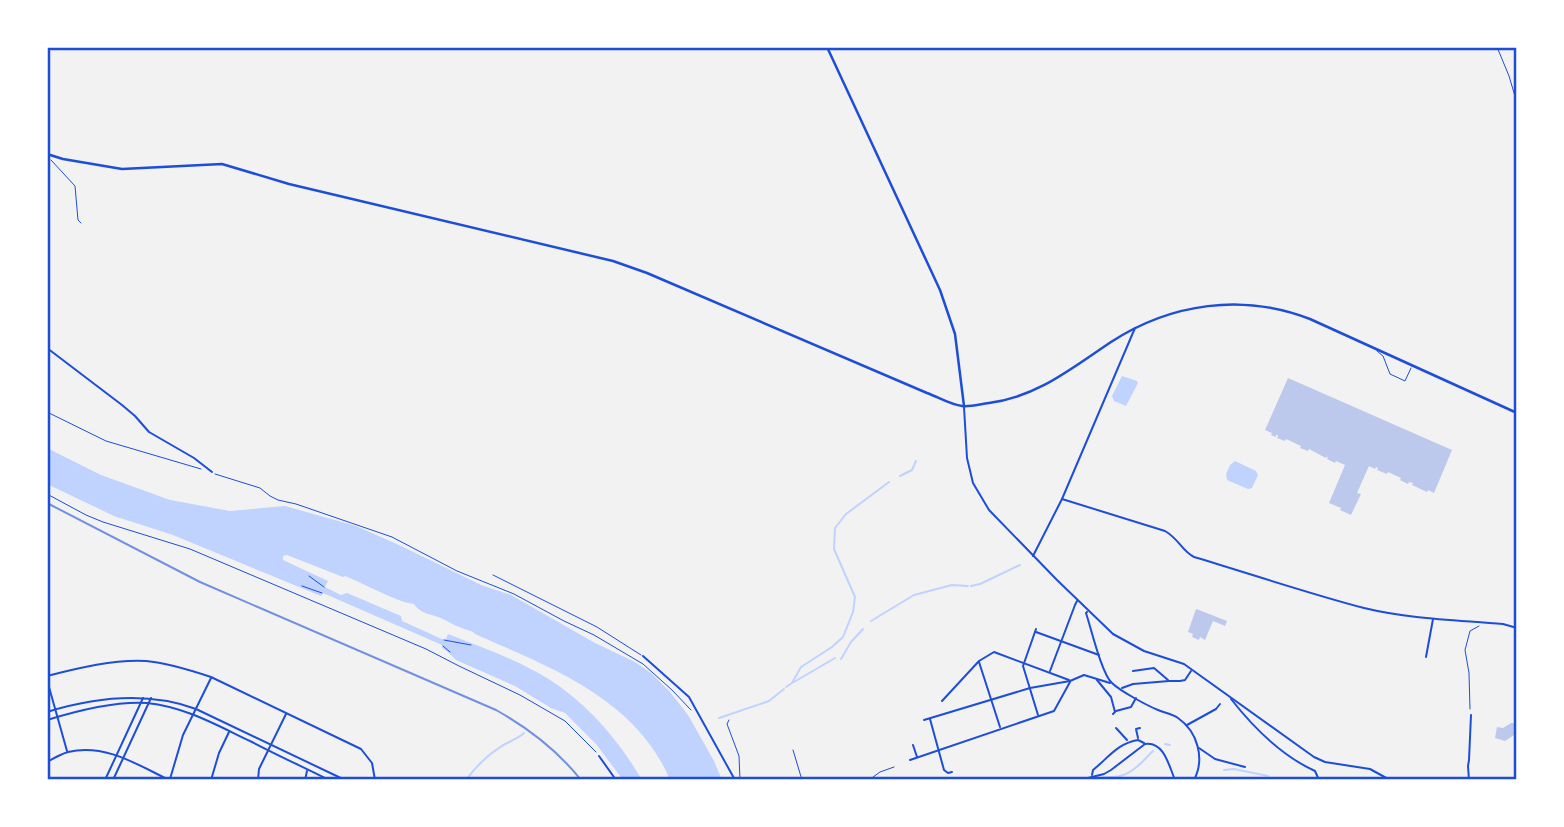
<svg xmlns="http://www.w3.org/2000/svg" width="1564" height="827" viewBox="0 0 1564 827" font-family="'Varela Round',sans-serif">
	<rect width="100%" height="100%" fill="#f2f2f2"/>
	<g fill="#bfd3fe">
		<path d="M1122,376L1137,381L1138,383L1126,406L1114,401L1112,396Z"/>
		<path d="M47,448L101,475L170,500L230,511L285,506L356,526L399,545L481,585L511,595L595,643L635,662L651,673L670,692L688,715L714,761L722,780H670C636,698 549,667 475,634L473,632C462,628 455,626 445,620C434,614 421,615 414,604C399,603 363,583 345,576L343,577L287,555L283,556V560L328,581L325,587L341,595L347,593L401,616L402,621L444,640L446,639L448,634C481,647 516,659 547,678C587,703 618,739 642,780H623L596,744L565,713L551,708L515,686L456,660L448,652L442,648V645L323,593L321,596L173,535L114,516L47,484Z"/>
		<path d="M1235,461L1256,471L1258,475L1252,488L1248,489L1227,480L1226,474L1230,465Z"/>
	</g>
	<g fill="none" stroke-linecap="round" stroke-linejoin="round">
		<g stroke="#bfd3fe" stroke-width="2">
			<path d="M900,476L912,470L916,461"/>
			<path d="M971,586L980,584L1020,565"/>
			<path d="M871,621L914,595L952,585L968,586"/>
			<path d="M841,659L851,642L863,629"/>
			<path d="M794,682L835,658"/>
			<path d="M786,687L792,683L801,667L832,647L843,637L853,612L855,597L834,549L835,528L846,514L889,482"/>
			<path d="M719,718L769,701L784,689"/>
			<path d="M1165,744L1170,745"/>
			<path d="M1224,770L1234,769L1268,776"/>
			<path d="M466,780C475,768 486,756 499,748C507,742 516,740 524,733"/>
			<path d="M1090,780C1099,777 1105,777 1113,777C1130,777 1142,762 1153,751"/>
		</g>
	</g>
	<g fill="#bdc9ec">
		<path d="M1288,378L1452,450L1434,493L1428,490L1427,492L1412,485L1413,483L1409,482L1408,484L1400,480L1401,478L1388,472L1387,474L1377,470L1378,468L1376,467L1375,469L1369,466L1357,493L1361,494L1351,515L1340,510L1341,508L1329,503L1345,465L1336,461L1335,463L1327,459L1328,457H1326V458L1309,449L1308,451L1300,448L1301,446L1286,439L1285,441L1277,438L1278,435H1276V437L1271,435L1272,433L1265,430Z"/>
		<path d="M1196,609L1199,610L1227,621L1225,626L1213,621L1205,640L1200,637L1199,640L1192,637L1193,634L1188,632Z"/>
		<path d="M1511,723H1514L1517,726V733L1505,741L1495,738L1497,727L1503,728Z"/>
	</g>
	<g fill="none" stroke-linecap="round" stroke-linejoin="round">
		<g stroke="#1d4ed8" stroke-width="1">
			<path d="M1497,47L1509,76L1517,103"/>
			<path d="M51,160L75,186L78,220L81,223"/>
			<path d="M47,412L106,441L201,469"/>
			<path d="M215,474L260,488L270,496L278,500L296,504L392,537L457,571L514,594L564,621L594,635L643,664L672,690L691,710"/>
			<path d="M47,494L86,515L103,522L190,549L426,649L459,666L520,695L565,721L596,752"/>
			<path d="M309,576L324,587"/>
			<path d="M302,586L322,593"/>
			<path d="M444,640L471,645"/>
			<path d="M443,646L450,652"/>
			<path d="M1470,709L1469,673L1465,650L1470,631L1479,626"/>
			<path d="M793,750L802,780"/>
			<path d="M869,780L880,772L894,767"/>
		</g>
		<g stroke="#1d4ed8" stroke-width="1">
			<path d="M1377,351L1383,356L1390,374L1405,381L1411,368"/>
			<path d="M493,575L597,627L641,655"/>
			<path d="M729,720L727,724L739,756L740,780"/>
		</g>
		<g stroke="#1d4ed8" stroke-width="2">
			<path d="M47,348L122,405L135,416L149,432L194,458L212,472"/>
			<path d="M964,407L967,458L973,483L989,510L1057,580L1113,634L1144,651L1184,664L1314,757L1325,762L1370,769L1390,780"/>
			<path d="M1062,499L1165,531C1179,539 1182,551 1194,557C1251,574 1307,593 1364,608C1409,619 1457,620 1503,624L1517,628"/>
			<path d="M1033,556L1062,499L1135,328"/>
			<path d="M1087,612L1086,613C1091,628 1102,675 1112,683C1120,691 1148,706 1158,710C1165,713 1172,714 1178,718C1198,732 1205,759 1194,780"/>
			<path d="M1036,629L1023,666L1038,715"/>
			<path d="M1036,632L1099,655"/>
			<path d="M643,656L689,697L735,780"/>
			<path d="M1426,657L1433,619"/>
			<path d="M979,662L1000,727"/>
			<path d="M1050,671L1075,605L1077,601"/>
			<path d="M1133,671L1154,668L1168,680"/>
			<path d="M47,676C78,668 115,659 146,661C168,663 190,670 211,677L361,749L372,763L375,780"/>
			<path d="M47,680L67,751"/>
			<path d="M1097,680L1111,697L1115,712L1113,714"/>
			<path d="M1122,688L1133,684L1169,681H1180L1185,680L1191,671"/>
			<path d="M1231,699C1253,727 1282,756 1315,771L1319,780"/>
			<path d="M942,701L979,661L994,652L1069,680"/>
			<path d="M1116,711L1131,707L1136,698"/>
			<path d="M47,712C96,697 147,691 196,709L345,780"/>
			<path d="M930,719L944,770L948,773L952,772"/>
			<path d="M47,720C76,711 117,701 147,703C186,707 218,726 252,742C277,755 303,767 329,780"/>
			<path d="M924,720L1030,688L1070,681L1084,675L1110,683"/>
			<path d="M1187,725L1216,709L1220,704"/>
			<path d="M1116,728L1127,740"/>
			<path d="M1138,738L1136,729L1140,728"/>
			<path d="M913,745L917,757"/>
			<path d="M1199,748L1215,759L1245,767"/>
			<path d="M599,756L616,780"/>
			<path d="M910,760L1054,711L1070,682"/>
			<path d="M47,762C54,758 61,754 68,752C105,743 138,765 169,780"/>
			<path d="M1092,775L1093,770C1108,758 1118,743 1138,740L1144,743"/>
			<path d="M1265,778L1271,780"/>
			<path d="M170,779L183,735L211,678"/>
			<path d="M105,780L143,698"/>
			<path d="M113,780L151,698"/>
			<path d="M211,780L219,753L229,732"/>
			<path d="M258,780L259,769L286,714"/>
			<path d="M305,780L307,771"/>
			<path d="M1080,780L1104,774L1111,770L1145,744C1164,741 1169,766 1175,780"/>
			<path d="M1469,780L1468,766L1469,760L1471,715"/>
		</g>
		<g stroke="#1d4ed8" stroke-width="2.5">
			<path d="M827,47L940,290L955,334L964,406"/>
			<path d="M47,154L63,159L122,169L222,164L289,184L613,261L647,273L927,393C938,397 951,405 962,406C971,407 980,404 989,403C1037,397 1072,368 1111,342C1171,303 1243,293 1310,319L1517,413"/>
		</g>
		<path stroke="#7290e2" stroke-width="2" d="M47,503L200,582L496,710C528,728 558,751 581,780"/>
	</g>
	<rect width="1564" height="827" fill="none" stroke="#ffffff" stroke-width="98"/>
	<rect x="49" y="49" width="1466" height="729" fill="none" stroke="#1d4ed8" stroke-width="2.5"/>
</svg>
